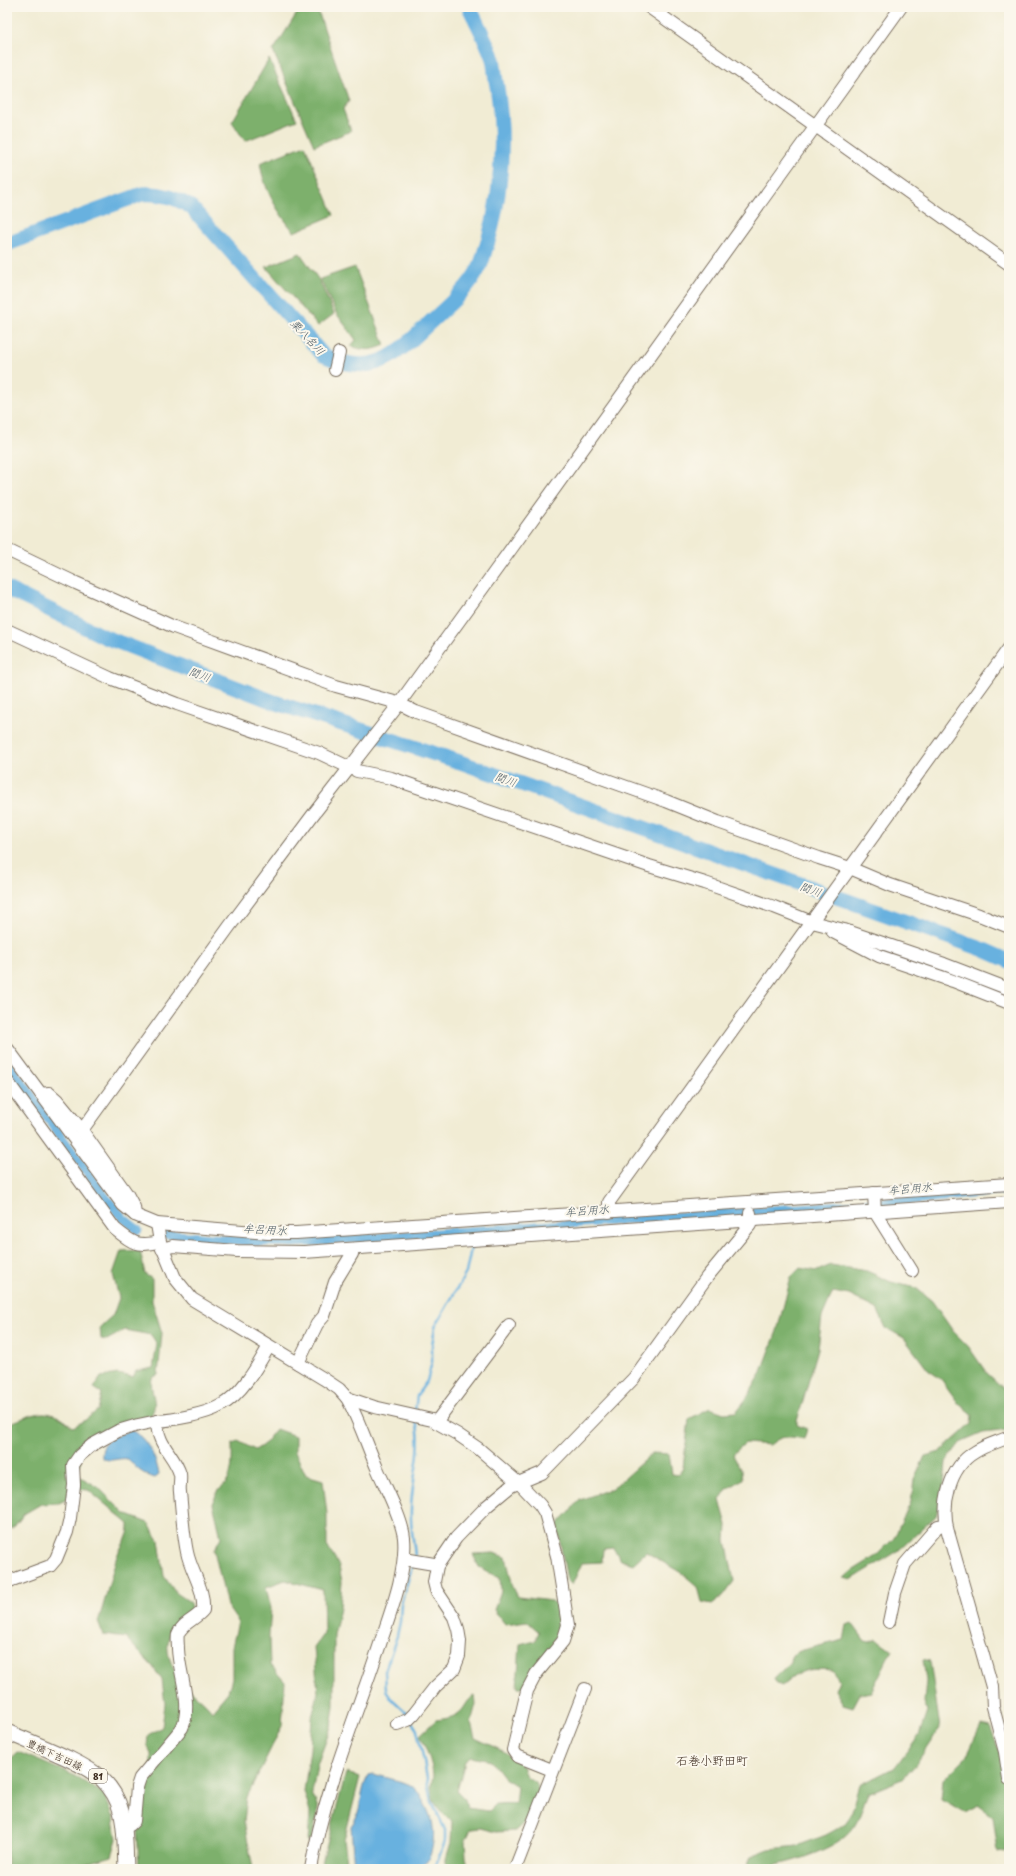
<svg xmlns="http://www.w3.org/2000/svg" width="1016" height="1876" viewBox="0 0 1016 1876" font-family="'Playpen Sans','Klee One',sans-serif">
	<rect width="100%" height="100%" fill="#fbf7ec"/>
	<filter id="ink" filterUnits="userSpaceOnUse"><feTurbulence type="fractalNoise" baseFrequency=".025" numOctaves="2"/><feDisplacementMap in="SourceGraphic" scale="8" xChannelSelector="R" yChannelSelector="G"/><feConvolveMatrix kernelMatrix="1 2 1 2 8 2 1 2 1" color-interpolation-filters="sRGB"/></filter>
	<filter id="wash" filterUnits="userSpaceOnUse"><feTurbulence type="fractalNoise" baseFrequency=".012" numOctaves="4" result="noise"/><feDisplacementMap in="SourceGraphic" scale="16" xChannelSelector="R" yChannelSelector="G"/><feGaussianBlur stdDeviation="0.9" result="paint"/><feColorMatrix in="noise" values="0 0 0 0 0 0 0 0 0 0 0 0 0 0 0 0 0 1.4 0 .05"/><feComposite in="paint" operator="in"/></filter>
	<g filter="url(#wash)">
		<rect width="100%" height="100%" fill="#f1ecd4"/>
		<g fill="#7db06c" stroke="#5c6d45" fill-rule="evenodd">
			<path d="M301,7H318L317,8L349,101L343,109L351,131L314,146L273,51Z"/>
			<path d="M269,59L297,120L245,141L232,122Z"/>
			<path d="M305,145L334,215L294,232C277,211 264,190 260,163Z"/>
			<path d="M300,253L319,280L334,314L318,326L266,267Z"/>
			<path d="M355,267L385,345C372,351 364,351 351,346L356,340L336,313L320,279Z"/>
			<path d="M140,1250L145,1274L152,1279V1301L162,1333L158,1375L152,1378C149,1394 161,1403 149,1418L83,1449L77,1475L98,1487L125,1514L148,1523L159,1540L164,1576L175,1592L190,1602L191,1609C183,1617 176,1623 171,1632C161,1652 176,1677 190,1690C198,1697 206,1703 212,1711L228,1692L232,1678V1647L238,1622L227,1606L214,1550L221,1537L213,1504L217,1491C234,1482 232,1462 232,1445L238,1441L255,1450L263,1445L276,1429L295,1436V1452L306,1475L323,1480L327,1514V1546L339,1566L342,1582L340,1607L334,1636V1706L331,1727L317,1765L312,1793L318,1808L312,1840L308,1843L310,1813L304,1791L310,1749L312,1717L318,1694L314,1647L324,1633L323,1590L285,1580L266,1587L271,1608L269,1636L270,1665L285,1682L282,1726L247,1797L244,1821L253,1869H139L137,1826L142,1815L140,1799L143,1783L151,1769V1754L147,1746L148,1735L162,1727L165,1704L162,1680L153,1667L126,1638L103,1635L98,1622C105,1601 110,1580 116,1559C120,1545 130,1539 129,1524L88,1490L76,1489L68,1499L59,1503L41,1504L24,1514L13,1528L7,1529V1424C37,1414 46,1404 73,1427L84,1421L98,1410L102,1393L94,1388L101,1377L118,1374L133,1377L136,1371L153,1368L157,1344L151,1335L125,1330L107,1340L101,1339L100,1327L113,1315L119,1298L113,1274L121,1251Z"/>
			<path d="M831,1265L867,1271L891,1282L916,1288L932,1301L953,1331L968,1346L986,1372L1009,1394V1430L983,1433L960,1443L946,1462L944,1485L936,1516L898,1551L851,1580L844,1578L852,1571L876,1556L894,1538L911,1502L914,1480L925,1456L940,1452L972,1423L973,1415L959,1404L941,1379L928,1370L904,1338L886,1328L877,1309L849,1295L833,1292L822,1317L818,1349L797,1421V1425L807,1429L804,1439C789,1436 781,1435 770,1445L745,1443L733,1454L742,1472L743,1479L726,1490L720,1500L727,1525L726,1541L734,1581L723,1596L712,1604L702,1602L698,1587L683,1574L646,1552L633,1564L621,1560L613,1548L603,1549L602,1562L582,1563L572,1585L567,1580L557,1525L580,1500L613,1488L652,1453L669,1454L672,1474L677,1475L683,1468L689,1419L710,1408L724,1413L736,1412L746,1399L761,1374L777,1331L791,1277L800,1268L817,1271Z"/>
			<path d="M494,1553L506,1557L513,1587L518,1597L552,1601L561,1608L563,1626L555,1645L524,1687H517L520,1644L535,1640L539,1632L527,1621L505,1624L494,1610L501,1591L500,1578L479,1568L473,1554Z"/>
			<path d="M852,1623L865,1641L870,1642L877,1639L892,1650L871,1692L860,1694L853,1707L843,1704L835,1690L839,1680L833,1670C807,1668 802,1669 782,1686L777,1684L774,1678L791,1662L792,1655L802,1650L844,1640L847,1625Z"/>
			<path d="M923,1659L930,1661L940,1728L916,1764L903,1779L868,1793C863,1803 861,1816 855,1825C841,1851 774,1869 746,1869L751,1856L769,1849L797,1846L826,1835L844,1825L851,1815L860,1785L895,1767L919,1735L927,1712L924,1702L926,1681Z"/>
			<path d="M475,1696L476,1704L471,1723L475,1738L505,1752L522,1766L526,1776L535,1782L539,1791L529,1818L515,1831L496,1832L481,1828L471,1829L465,1842L467,1869H446V1859L451,1842L452,1821C441,1813 431,1802 431,1787C431,1783 433,1779 433,1775C432,1761 425,1747 420,1735L436,1720C443,1719 454,1718 460,1712C466,1707 466,1700 475,1696ZM471,1757L491,1761L504,1778L517,1786L515,1803L496,1804L489,1811L467,1808L465,1799L457,1791L465,1761Z"/>
			<path d="M981,1725L990,1727L1004,1763L1008,1808L1006,1853L998,1852L993,1816L978,1805L965,1812L941,1799L943,1780L966,1757Z"/>
			<path d="M18,1752L73,1775L104,1794L114,1818L117,1839L112,1856L68,1869H7V1762Z"/>
			<path d="M346,1773L360,1777L344,1840L348,1869H324L322,1863Z"/>
		</g>
		<g fill="#67b1df" stroke="#516e7e">
			<path d="M130,1430C146,1436 157,1459 159,1475L155,1478C142,1474 136,1468 128,1459C118,1457 112,1463 102,1458C101,1438 114,1438 130,1430Z"/>
			<path d="M374,1774C382,1777 407,1782 412,1786C420,1792 432,1816 433,1827C435,1835 432,1860 424,1864C409,1872 371,1869 354,1869L351,1826C363,1812 359,1790 369,1775Z"/>
		</g>
		<g fill="none" stroke-linecap="round" stroke-linejoin="round">
			<g stroke="#67b1df" stroke-width="2.5">
				<path d="M472,1229V1237"/>
				<path d="M415,1412L417,1395L427,1381L432,1362V1346L435,1327L466,1273L472,1244"/>
				<path d="M415,1557C414,1541 410,1526 411,1510C411,1481 424,1449 416,1421"/>
				<path d="M409,1715L392,1699L386,1690L385,1671L397,1636L400,1622L401,1604L413,1564"/>
				<path d="M412,1722L417,1730L424,1761L430,1797L445,1830V1842L434,1869"/>
			</g>
			<g stroke="#67b1df" stroke-width="9">
				<path d="M7,1062L106,1198L123,1218L138,1230"/>
				<path d="M166,1234L246,1241L293,1243L914,1200L1009,1190"/>
			</g>
			<g stroke="#67b1df" stroke-width="15">
				<path d="M7,244L142,194C161,193 174,197 191,207L323,355C369,376 389,362 422,330C441,311 467,292 479,268C483,261 484,252 487,245C502,194 505,139 497,86C495,78 495,68 493,59C487,42 477,23 469,7"/>
				<path d="M7,589L105,637L274,702L460,762L982,949L1009,961"/>
			</g>
		</g>
	</g>
	<g filter="url(#ink)">
		<g fill="none" stroke-linecap="round" stroke-linejoin="round">
			<defs>
				<g id="minor">
					<path d="M649,7L1009,264"/>
					<path d="M335,370L339,353"/>
					<path d="M7,550L76,583L174,627L336,686L398,703L416,712L666,801L718,822L819,858L850,868L890,885L979,915L1009,927"/>
					<path d="M7,630L110,678L177,704L319,753L357,771L391,778L649,866L705,883L774,907L812,922L844,930L944,964L1009,989"/>
					<path d="M833,932L879,956L953,981L1009,1003"/>
					<path d="M7,1048L123,1205L135,1215L157,1224L268,1233H296L1009,1184"/>
					<path d="M7,1081L115,1229C132,1243 137,1247 160,1242"/>
					<path d="M41,1094L49,1093L57,1100L81,1129L127,1194L134,1207L135,1215"/>
					<path d="M81,1129L85,1126L229,927L312,816L396,708L493,574L901,7"/>
					<path d="M874,1193L875,1212L912,1271"/>
					<path d="M609,1212V1202L1009,648"/>
					<path d="M157,1224L160,1242L175,1278L192,1299L324,1379L339,1389L347,1398C359,1420 367,1445 377,1468C385,1487 402,1518 404,1538C407,1570 391,1611 381,1641C356,1717 324,1790 311,1869"/>
					<path d="M162,1249L173,1246L237,1251L304,1252L1009,1202"/>
					<path d="M298,1363L317,1324L324,1316L335,1282L352,1254V1249"/>
					<path d="M347,1398L374,1407L432,1420L457,1434L479,1449L522,1486L540,1505L545,1513L557,1556L568,1625L563,1641L536,1674L527,1691L513,1750L517,1756L552,1770"/>
					<path d="M436,1422L509,1325"/>
					<path d="M1009,1437C998,1442 985,1445 975,1452C949,1467 941,1505 948,1532L992,1687L993,1707L1005,1752L1009,1779"/>
					<path d="M404,1559L434,1564L437,1566"/>
					<path d="M7,1582L50,1566L56,1559L67,1532L70,1518L74,1485L73,1465L80,1455L92,1445L118,1431L138,1425L157,1421"/>
					<path d="M889,1622L895,1593L905,1564L938,1526L946,1525"/>
					<path d="M397,1724L408,1720L414,1714L435,1687L454,1669L459,1656L460,1641L458,1629L454,1617L436,1590L434,1582L437,1566L456,1538L487,1506L511,1486L542,1473L634,1378L707,1277L750,1225V1213"/>
					<path d="M124,1827L130,1825L134,1821L137,1787L140,1778L182,1728C193,1705 179,1674 178,1649C178,1644 177,1638 178,1634C182,1623 196,1619 203,1610C205,1589 191,1572 187,1552C183,1533 182,1512 180,1492C179,1486 181,1479 180,1474C174,1454 157,1446 157,1421C174,1420 206,1414 220,1406C242,1394 257,1367 269,1346"/>
					<path d="M515,1869L585,1689"/>
				</g>
				<path id="major" d="M7,1732C34,1744 82,1761 103,1780C111,1788 118,1800 121,1811C126,1829 125,1850 126,1869"/>
			</defs>
			<use href="#minor" stroke="#7b6e5e" stroke-width="14"/>
			<use href="#major" stroke="#7b6e5e" stroke-width="17"/>
			<use href="#minor" stroke="#fff" stroke-width="12"/>
			<use href="#major" stroke="#fff" stroke-width="15"/>
		</g>
	</g>
	<g text-anchor="middle" dominant-baseline="central" stroke-width="4" stroke-linejoin="round" paint-order="stroke">
		<rect fill="#fbf7ec" stroke="#75685c" stroke-width="1" x="89" y="1769" width="18" height="14" rx="3"/>
		<g font-size="9" font-weight="bold" fill="#3b2a1e">
			<text x="98" y="1776">81</text>
		</g>
		<g font-size="10" fill="#3b2a1e" stroke="#fbf7ec">
			<text transform="translate(55 1754) rotate(25)">豊橋下吉田線</text>
		</g>
		<g font-size="11" font-style="italic" fill="#4a5962" stroke="#fbf7ec">
			<text transform="translate(308 337) rotate(47)">栗八名川</text>
			<text transform="translate(200 674) rotate(20)">間川</text>
			<text transform="translate(506 779) rotate(20)">間川</text>
			<text transform="translate(811 889) rotate(20)">間川</text>
			<text transform="translate(910 1188) rotate(-5)">牟呂用水</text>
			<text transform="translate(587 1210) rotate(-4)">牟呂用水</text>
			<text transform="translate(265 1229) rotate(4)">牟呂用水</text>
		</g>
		<g font-size="12" fill="#3b2a1e" stroke="#fbf7ec">
			<text x="712" y="1760">石巻小野田町</text>
		</g>
	</g>
	<rect width="1016" height="1876" fill="none" stroke="#fbf7ec" stroke-width="24"/>
</svg>
